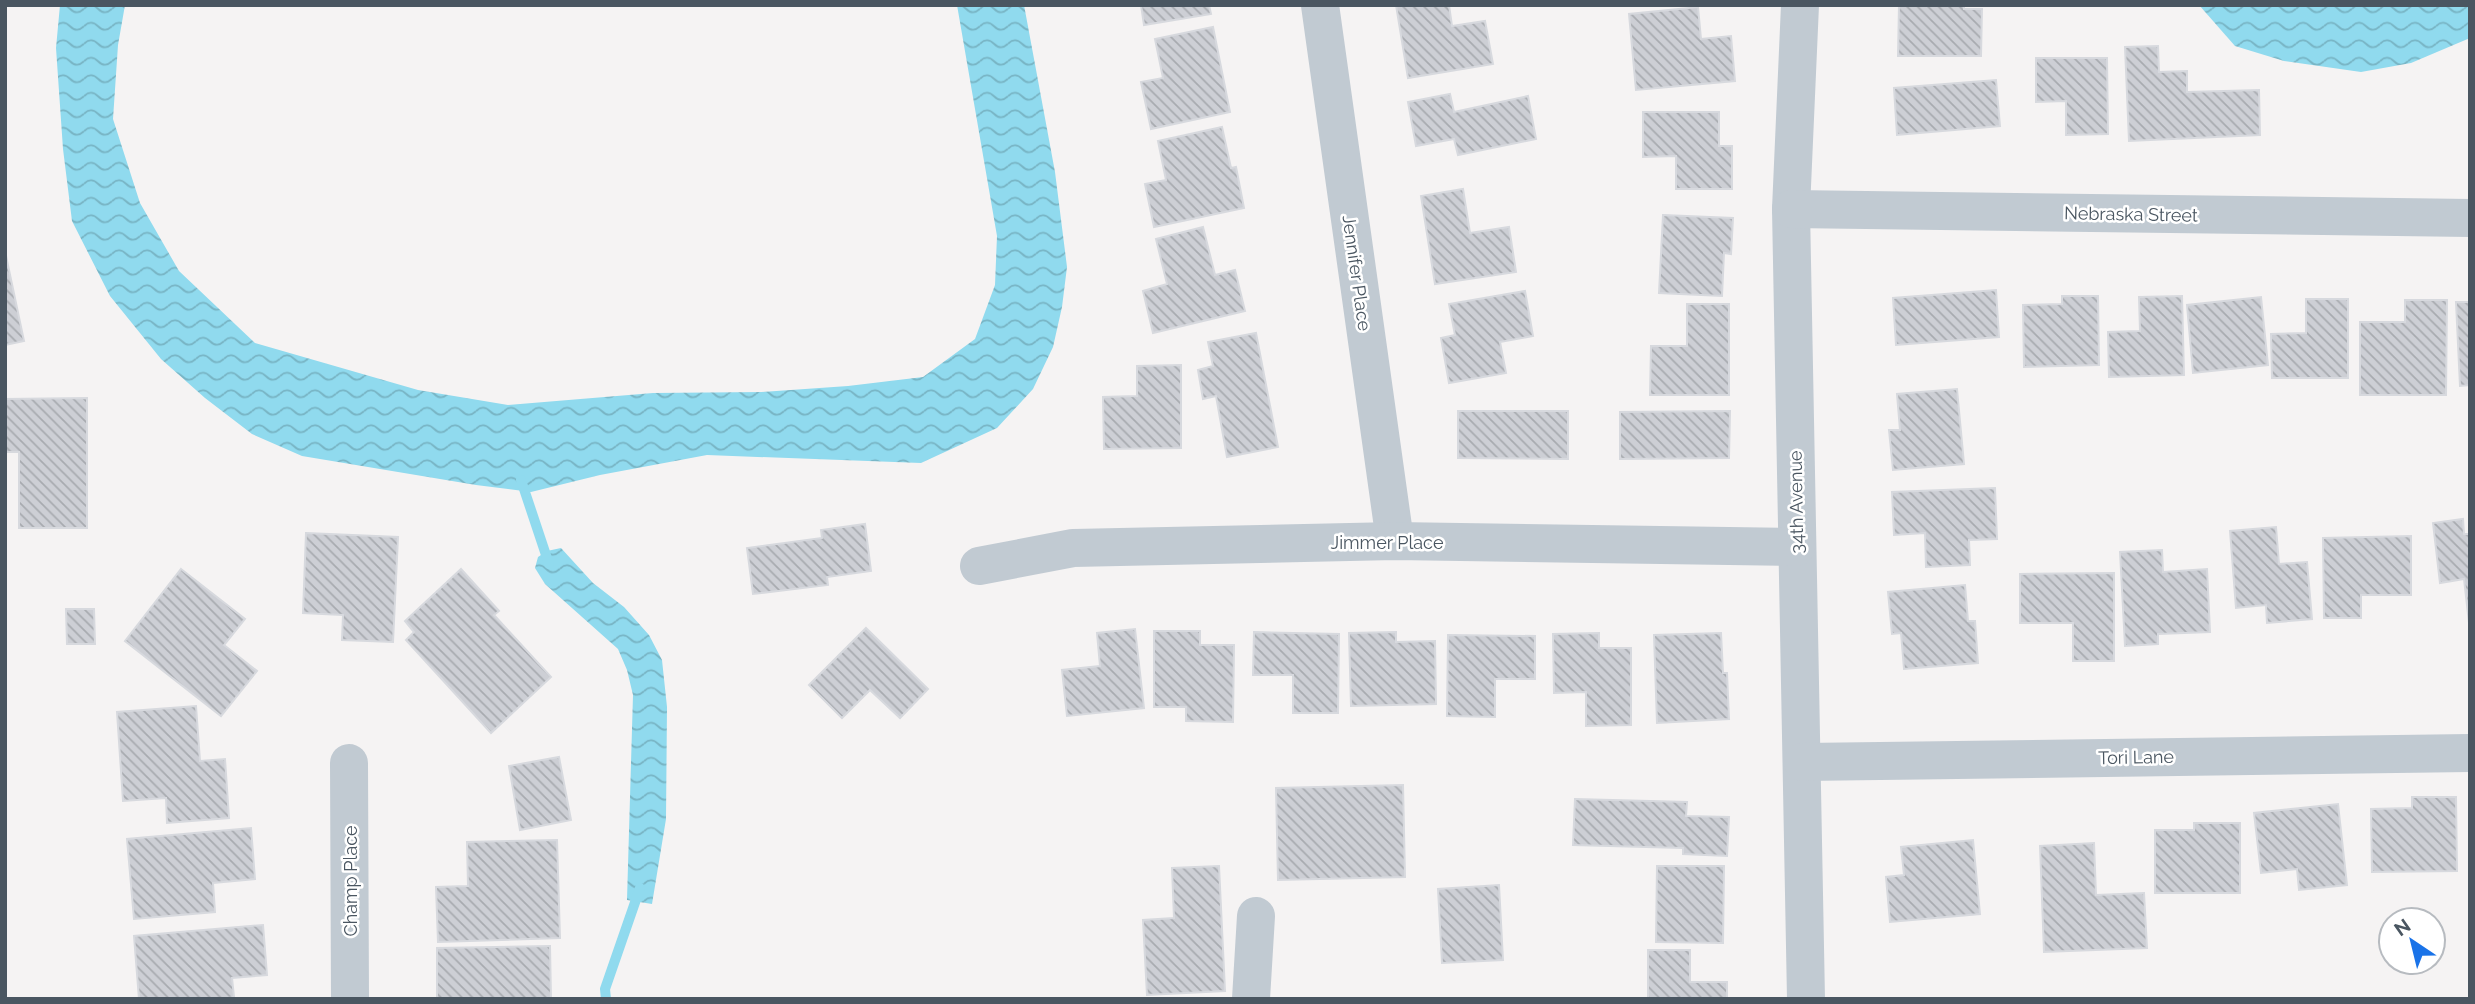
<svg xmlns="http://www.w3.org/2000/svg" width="2475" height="1004" viewBox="0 0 2475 1004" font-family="Raleway,sans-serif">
	<defs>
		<pattern id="water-waves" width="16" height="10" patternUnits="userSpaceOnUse" patternTransform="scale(1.75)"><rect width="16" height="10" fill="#90daee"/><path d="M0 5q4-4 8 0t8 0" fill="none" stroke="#78b4c4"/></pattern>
		<pattern id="building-back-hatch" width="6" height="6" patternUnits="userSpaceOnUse" patternTransform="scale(1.75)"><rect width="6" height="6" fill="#cdcfd5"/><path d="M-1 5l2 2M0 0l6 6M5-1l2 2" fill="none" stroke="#a8abb0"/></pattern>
	</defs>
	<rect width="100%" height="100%" fill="#f5f3f3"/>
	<g fill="url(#water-waves)">
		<path d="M60,5H125L118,45L113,119L140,203L179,271L255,343L418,390L508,405L653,393L762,392L848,386L923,377L975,339L995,285L997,236L957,5H1024L1055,172L1067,267L1062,307L1053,347L1033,389L997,428L921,463L707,455L600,475L531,492L476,485L302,456L252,434L205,398L161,359L110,296L72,221L63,149L56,48Z"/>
		<path d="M2199,5H2470V38L2411,63L2361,72L2284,61L2235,46Z"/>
		<path d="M561,548L593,583L624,607L649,635L662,660L667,707L666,819L652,904L627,900L633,695L627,670L618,649L545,584L535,568L538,557L547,551Z"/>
	</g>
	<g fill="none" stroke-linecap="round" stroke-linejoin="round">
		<g stroke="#90daee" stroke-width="10">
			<path d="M521,480L549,564"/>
			<path d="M606,999L605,989L640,888"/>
		</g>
	</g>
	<g fill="url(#building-back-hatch)" stroke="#d7d9de" stroke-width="2">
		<path d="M1141,5H1209L1211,14L1144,25Z"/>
		<path d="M1396,5H1449L1452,26L1485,21L1493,64L1408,78Z"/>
		<path d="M1899,5H1964V9H1982L1981,56H1898Z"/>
		<path d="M1698,7L1701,39L1731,36L1735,81L1636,90L1629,14Z"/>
		<path d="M1213,27L1230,112L1151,129L1141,82L1163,78L1155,39Z"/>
		<path d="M2158,46L2159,72L2187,71V92L2259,90L2260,135L2129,141L2125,47Z"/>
		<path d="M2036,58H2107L2108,134L2066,135V101L2036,102Z"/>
		<path d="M1996,80L2000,126L1897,135L1894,88Z"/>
		<path d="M1450,94L1454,112L1528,96L1536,139L1458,155L1454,139L1416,146L1408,102Z"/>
		<path d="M1643,112H1719V146H1732V189H1676V156L1643,157Z"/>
		<path d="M1222,127L1231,168L1236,167L1244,208L1154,227L1145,184L1166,180L1158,141Z"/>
		<path d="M1463,189L1470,233L1509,227L1516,272L1435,284L1421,196Z"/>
		<path d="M1663,215L1733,218L1731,254L1724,253L1722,296L1659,293Z"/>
		<path d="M1203,227L1215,275L1235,270L1245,311L1153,333L1143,291L1167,284L1156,239Z"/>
		<path d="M5,251L24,341L5,345Z"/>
		<path d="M1996,290L1999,337L1896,345L1893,298Z"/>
		<path d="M1525,291L1533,336L1500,342L1506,373L1449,383L1441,338L1455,335L1449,304Z"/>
		<path d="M2062,296H2098L2099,365L2024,367L2023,305L2062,304Z"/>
		<path d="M2182,296L2184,375L2109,377L2108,332L2140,331L2139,297Z"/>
		<path d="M2261,297L2268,365L2193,373L2187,305Z"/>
		<path d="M2306,299H2348V378H2272L2271,334L2306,333Z"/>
		<path d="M2405,300H2447L2446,395H2360V322H2405Z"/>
		<path d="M2456,302H2470V385L2460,386Z"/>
		<path d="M1687,304H1729V395H1650L1651,346H1687Z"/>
		<path d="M1256,333L1278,447L1227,457L1216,396L1203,399L1198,370L1213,366L1208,342Z"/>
		<path d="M1181,365V448L1104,449L1103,397L1137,396V366Z"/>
		<path d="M1957,389L1964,464L1893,470L1889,430H1900L1897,394Z"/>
		<path d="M87,398V528H19V452H5V399Z"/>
		<path d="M1458,411H1568V459L1458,458Z"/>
		<path d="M1730,411L1729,458L1620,459V412Z"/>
		<path d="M1995,488L1997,539L1969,540L1970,565L1926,567L1925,533L1894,535L1892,492Z"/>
		<path d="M2463,519L2464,534H2470L2469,623L2464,579L2440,583L2433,523Z"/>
		<path d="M865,524L871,571L827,577L828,585L753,594L747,548L822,538L821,530Z"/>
		<path d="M2276,527L2279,564L2307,562L2312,619L2267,623L2266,605L2236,608L2230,531Z"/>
		<path d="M306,533L398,537L393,642L342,640L343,615L303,613Z"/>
		<path d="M2411,536V595H2361V618H2324L2323,538Z"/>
		<path d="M2162,550L2163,572L2207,569L2210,632L2158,634V644L2125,646L2120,552Z"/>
		<path d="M181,569L245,619L224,645L257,671L221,716L125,641Z"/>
		<path d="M461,569L499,611L494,615L551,677L491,733L406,640L414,632L405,621Z"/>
		<path d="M2114,573V661H2073V623H2020V574Z"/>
		<path d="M1965,585L1968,621H1975L1978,663L1904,669L1901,633L1892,634L1888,592Z"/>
		<path d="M66,609H94L95,644H67Z"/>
		<path d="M866,628L928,689L900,718L870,690L842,718L809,685Z"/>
		<path d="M1135,629L1144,708L1067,716L1062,670L1100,666L1097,633Z"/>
		<path d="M1154,631H1200V645H1234L1233,722L1186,721V707H1154Z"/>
		<path d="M1254,632L1339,634L1338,713H1293V675H1253Z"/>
		<path d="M1396,632V642L1435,641L1436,704L1351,706L1349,633Z"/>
		<path d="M1599,633V648H1631V725L1586,726V692L1554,693L1553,634Z"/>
		<path d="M1721,633L1723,673H1727L1729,719L1657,723L1654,635Z"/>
		<path d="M1448,635L1535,636V679H1495V717L1447,716Z"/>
		<path d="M196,706L200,761L225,759L229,818L167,823L166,798L123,801L117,712Z"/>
		<path d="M559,757L571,820L520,830L509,766Z"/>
		<path d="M1403,785L1405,877L1278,880L1276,788Z"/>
		<path d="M2412,797H2456L2457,871L2372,872L2371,809L2412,808Z"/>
		<path d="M1575,799L1687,802L1686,816L1729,817L1727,856L1683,854V848L1573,845Z"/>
		<path d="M2338,804L2347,885L2299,890L2297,869L2261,873L2254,813Z"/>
		<path d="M2194,823H2240V893H2155V830H2194Z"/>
		<path d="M251,828L255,879L213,883L215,912L134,919L127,839Z"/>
		<path d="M557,840L560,938L438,942L436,887L468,886L467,842Z"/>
		<path d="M1973,840L1980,914L1890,922L1886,877L1904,875L1901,847Z"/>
		<path d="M2094,843L2096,895L2144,893L2147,948L2044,952L2040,846Z"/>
		<path d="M1219,866L1225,991L1147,995L1143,920L1174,918L1172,868Z"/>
		<path d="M1657,866H1724L1723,943L1656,942Z"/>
		<path d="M1499,885L1503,960L1442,963L1438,889Z"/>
		<path d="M263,925L267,975L232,978L234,997L224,999H139L134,936Z"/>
		<path d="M550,946L551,999H437V948Z"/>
		<path d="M1648,950H1690V982H1727V999H1648Z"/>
	</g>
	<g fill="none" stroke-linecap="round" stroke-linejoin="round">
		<g stroke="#c1cad2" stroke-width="38">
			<path d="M1320,5L1395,541"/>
			<path d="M1800,5L1791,209L1806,999"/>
			<path d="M1791,209L2470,218"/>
			<path d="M979,566L1073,548L1395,541L1796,547"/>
			<path d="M1803,762L2470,753"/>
			<path d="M349,763L350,999"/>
			<path d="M1251,999L1256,916"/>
		</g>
	</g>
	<g text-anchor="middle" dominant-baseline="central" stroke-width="5" stroke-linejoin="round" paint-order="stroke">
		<g font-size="18" fill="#4a5661" stroke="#fff">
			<text transform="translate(2131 214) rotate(1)">Nebraska Street</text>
			<text transform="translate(1357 273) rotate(82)">Jennifer Place</text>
			<text transform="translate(1796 502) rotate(-91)">34th Avenue</text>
			<text x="1387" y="542">Jimmer Place</text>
			<text transform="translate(2136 757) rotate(-1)">Tori Lane</text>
			<text transform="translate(350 881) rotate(-90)">Champ Place</text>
		</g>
	</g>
	<rect width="2475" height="1004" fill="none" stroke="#4a5661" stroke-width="14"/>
	<g transform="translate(2412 941) rotate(325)"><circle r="33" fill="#ffffff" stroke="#b7bbc0" stroke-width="2"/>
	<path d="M0-5L12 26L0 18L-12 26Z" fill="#1a73e8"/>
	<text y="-10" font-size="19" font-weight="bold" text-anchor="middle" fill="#4a5661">N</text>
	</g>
</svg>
